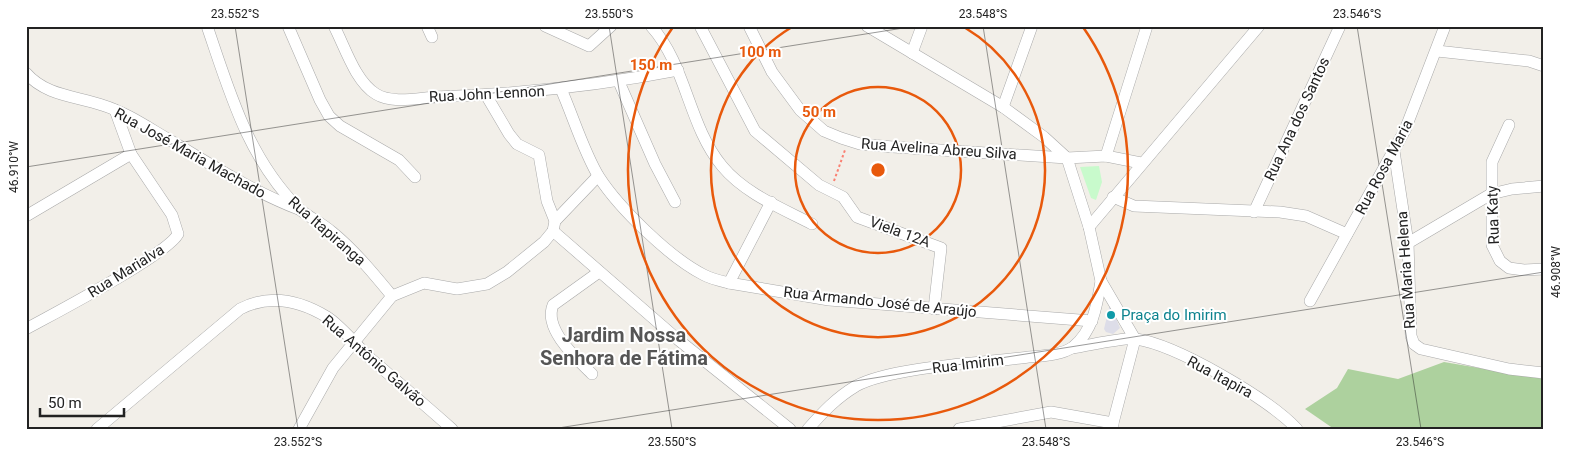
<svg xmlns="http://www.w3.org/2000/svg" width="1570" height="455" viewBox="0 0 1570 455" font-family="Roboto,sans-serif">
	<rect width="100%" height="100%" fill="#f2efe9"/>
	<path fill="#add19e" d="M1444,362L1544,379V429H1334L1305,409L1337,388L1348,369L1398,379Z"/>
	<path fill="#c8facc" d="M1099,166L1102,182L1096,200L1091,198L1080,167Z"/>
	<path fill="#dddde8" d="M1110,304L1120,328L1113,334L1106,332L1104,329Z"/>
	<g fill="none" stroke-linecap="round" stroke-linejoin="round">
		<defs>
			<g id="minor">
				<path d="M207,26C230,93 247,156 298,208C308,217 322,223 332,232C355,251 373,273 392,296"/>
				<path d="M288,26L320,100L329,116L340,126L399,160L415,177"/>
				<path d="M334,26C345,47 355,81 376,94C392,104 418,98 436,97C518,94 597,86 678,70"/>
				<path d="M427,26L432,37"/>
				<path d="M545,26L589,46L611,26"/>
				<path d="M651,26C687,66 688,125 722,166C744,193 781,208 812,224"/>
				<path d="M700,26L755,131L819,185L843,197L857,217L941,248L934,309"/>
				<path d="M749,26L772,72L800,110L824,131L841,138L860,144L893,147L1067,158L1106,156L1141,163"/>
				<path d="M867,26L1003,107L1044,137L1067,158L1089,227L1101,281L1135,339"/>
				<path d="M1437,51L1529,61L1544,66"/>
				<path d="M912,53L922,26"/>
				<path d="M26,73C46,96 76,96 102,105C128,113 150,129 173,142C215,167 252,191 298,209"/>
				<path d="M619,82L655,164L675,202"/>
				<path d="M561,89C573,116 584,153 599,177C619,208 670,258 704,275C712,279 721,281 729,283"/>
				<path d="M486,95L509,134L517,144L539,155L547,201L555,221"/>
				<path d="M1003,107L1032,26"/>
				<path d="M1509,125L1492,162V245L1500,261L1509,268L1524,270L1544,269"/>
				<path d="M1394,151L1408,243L1411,336L1414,344L1421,349L1509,369L1544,373"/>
				<path d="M1106,156L1147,26"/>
				<path d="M1113,197L1134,206L1280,212L1306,216L1347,234"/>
				<path d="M771,202L729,283L829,300L1092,321"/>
				<path d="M1254,212L1340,26"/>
				<path d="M26,216L131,154"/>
				<path d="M1089,227L1259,26"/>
				<path d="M553,231L676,338L790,429"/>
				<path d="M1408,243L1491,194L1512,189L1544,186"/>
				<path d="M1310,301L1405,130L1445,26"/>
				<path d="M26,329C53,314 167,255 178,234L172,215L131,154L115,110"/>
				<path d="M1072,348C1088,346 1122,337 1136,339C1177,345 1269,399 1297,429"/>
				<path d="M592,374C577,359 543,329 553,305L599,272"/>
				<path d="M97,429L240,309C269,294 299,300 327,317C340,325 358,347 371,359C398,382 425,405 452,429"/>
				<path d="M299,429L333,368L392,296L424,283L457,289L487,284L507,272L544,242L553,231L555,221L598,176"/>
				<path d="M808,429C823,412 836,398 856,386C891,367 980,363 1021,358C1036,356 1061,356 1073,347C1093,331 1097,305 1101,281"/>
				<path d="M959,429L1051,412L1113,423"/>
				<path d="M1113,429V423L1135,339"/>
			</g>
		</defs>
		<use href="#minor" stroke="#a9a9a9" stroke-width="12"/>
		<path stroke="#fa8072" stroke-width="2" stroke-dasharray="2.5 2.5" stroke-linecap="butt" d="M834,181L845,150"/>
		<use href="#minor" stroke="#fff" stroke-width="11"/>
	</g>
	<path fill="none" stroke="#222" stroke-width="1" stroke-opacity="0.45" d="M235,26L298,429M609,26L672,429M983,26L1046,429M1357,26L1421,429M26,167L916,26M552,429L1544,272"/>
	<g fill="none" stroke="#e8590c" stroke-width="2.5">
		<circle cx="878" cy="170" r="83"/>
		<path d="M964 27A167 167 0 1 1 792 27"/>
		<path d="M1083 27A250 250 0 1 1 673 27"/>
	</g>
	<circle fill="#0f9aa8" stroke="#fff" stroke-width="2" cx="1111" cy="315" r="5"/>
	<g text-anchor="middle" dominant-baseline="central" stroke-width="4" stroke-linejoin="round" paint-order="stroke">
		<g font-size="15" fill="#222" stroke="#fff">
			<text transform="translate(487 94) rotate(-3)">Rua John Lennon</text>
			<text transform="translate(1297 119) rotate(-65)">Rua Ana dos Santos</text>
			<text transform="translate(939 149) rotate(4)">Rua Avelina Abreu Silva</text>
			<text transform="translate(190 153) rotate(29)">Rua José Maria Machado</text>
			<text transform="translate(1384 167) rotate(-62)">Rua Rosa Maria</text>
			<text transform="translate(1493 215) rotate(-92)">Rua Katy</text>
			<text transform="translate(327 231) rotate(41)">Rua Itapiranga</text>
			<text transform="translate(900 232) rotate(20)">Viela 12A</text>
			<text transform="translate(1406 270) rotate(-94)">Rua Maria Helena</text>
			<text transform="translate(126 271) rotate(-32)">Rua Marialva</text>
			<text transform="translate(880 302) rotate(6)">Rua Armando José de Araújo</text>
			<text transform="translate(374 361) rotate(41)">Rua Antônio Galvão</text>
			<text transform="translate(968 364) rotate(-7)">Rua Imirim</text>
			<text transform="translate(1220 377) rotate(28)">Rua Itapira</text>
		</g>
		<g font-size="15" fill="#0d838f" stroke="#fff" text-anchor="start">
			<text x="1121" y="315">Praça do Imirim</text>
		</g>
		<g font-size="20" font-weight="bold" fill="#555" stroke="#fff">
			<text x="624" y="335">Jardim Nossa<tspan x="624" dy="23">Senhora de Fátima</tspan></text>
		</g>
	</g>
	<circle cx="878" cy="170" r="8" fill="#e8590c" stroke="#fff" stroke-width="2.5"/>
	<g font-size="15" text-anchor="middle" font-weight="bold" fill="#e8590c" stroke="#fff" stroke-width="4" stroke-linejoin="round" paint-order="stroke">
		<text x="760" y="57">100 m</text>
		<text x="651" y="70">150 m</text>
		<text x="819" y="117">50 m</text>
	</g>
	<rect width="1570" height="455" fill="none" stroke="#ffffff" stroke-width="55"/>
	<path d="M40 408v8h84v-8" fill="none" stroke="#222222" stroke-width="2.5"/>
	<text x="48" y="408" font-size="15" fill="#222222" stroke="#ffffff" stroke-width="4" paint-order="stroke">50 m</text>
	<rect x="28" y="28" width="1514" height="400" fill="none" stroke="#222" stroke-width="2"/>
	<g font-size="12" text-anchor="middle" fill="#222">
		<text x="235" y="18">23.552°S</text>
		<text x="609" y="18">23.550°S</text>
		<text x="983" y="18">23.548°S</text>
		<text x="1357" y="18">23.546°S</text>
		<text transform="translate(14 167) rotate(-90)" y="4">46.910°W</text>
		<text transform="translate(1556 272) rotate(-90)" y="4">46.908°W</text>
		<text x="298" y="446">23.552°S</text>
		<text x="672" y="446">23.550°S</text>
		<text x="1046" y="446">23.548°S</text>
		<text x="1420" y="446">23.546°S</text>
	</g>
</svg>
